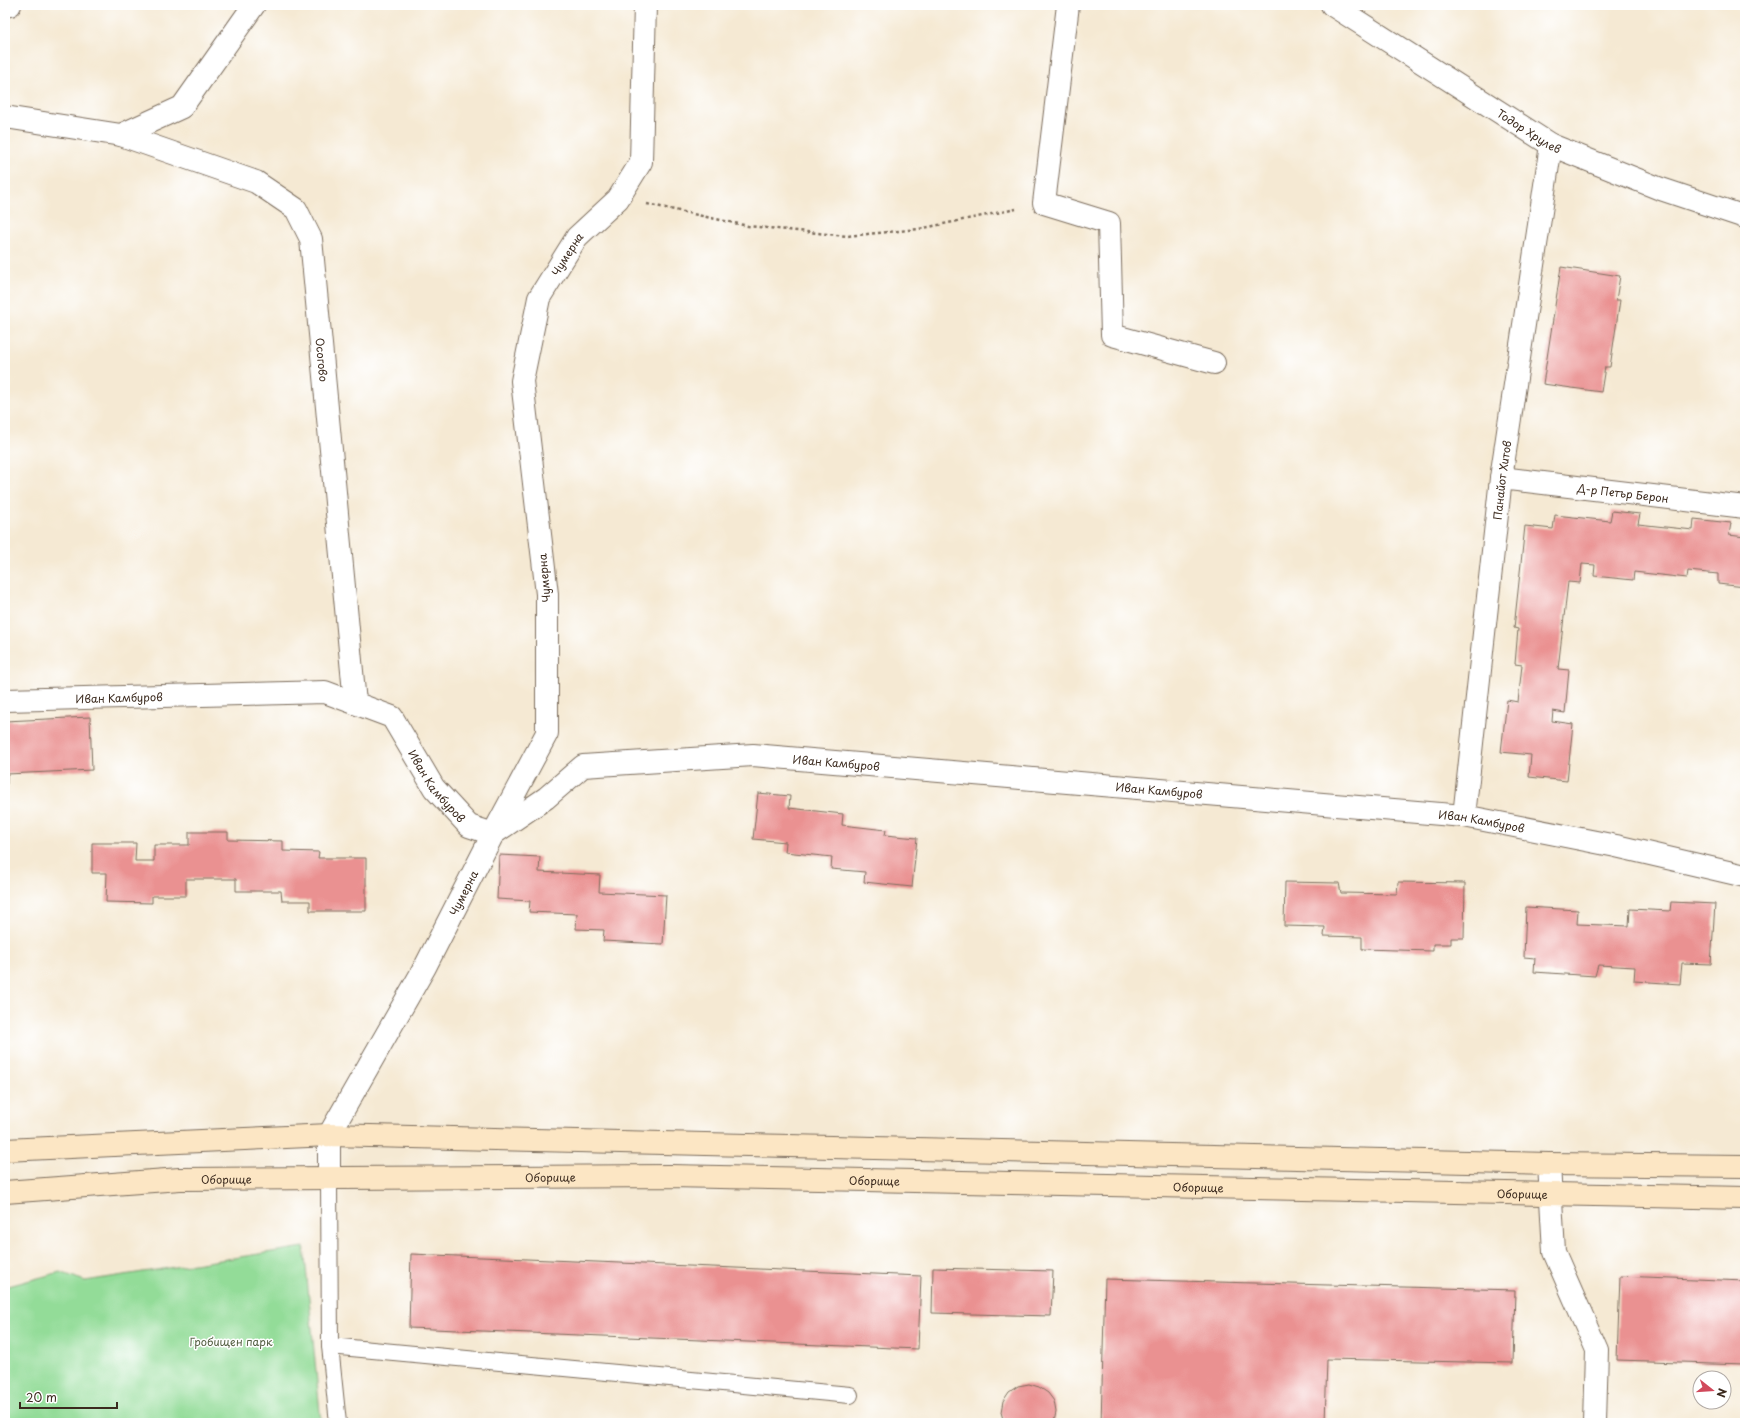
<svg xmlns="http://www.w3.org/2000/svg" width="1750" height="1428" viewBox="0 0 1750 1428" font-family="'Playpen Sans',sans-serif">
	<rect width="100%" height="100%" fill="#fff"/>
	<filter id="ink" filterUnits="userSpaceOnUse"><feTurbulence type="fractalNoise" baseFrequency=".025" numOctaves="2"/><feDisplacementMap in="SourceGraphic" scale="8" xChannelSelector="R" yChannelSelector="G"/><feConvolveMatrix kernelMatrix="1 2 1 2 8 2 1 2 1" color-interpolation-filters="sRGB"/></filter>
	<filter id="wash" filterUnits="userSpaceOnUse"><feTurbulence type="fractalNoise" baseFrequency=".012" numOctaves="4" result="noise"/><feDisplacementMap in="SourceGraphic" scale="16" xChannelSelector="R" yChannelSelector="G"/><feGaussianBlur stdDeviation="0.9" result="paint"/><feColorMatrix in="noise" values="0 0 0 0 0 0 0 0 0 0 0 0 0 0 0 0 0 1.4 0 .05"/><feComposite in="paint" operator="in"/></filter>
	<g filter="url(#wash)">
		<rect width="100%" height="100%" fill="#f5e9d3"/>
		<path fill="#93dc98" stroke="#67835b" d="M304,1247L321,1423H5V1287L60,1272L85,1281Z"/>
		<g id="blocks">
			<g fill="#ea9191">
				<path d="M1561,267L1620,276L1616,300H1620L1610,367H1605L1601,392L1543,384Z"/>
				<path d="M1612,511L1640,514L1638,524L1693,530L1694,519L1731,523L1729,535L1745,537V587L1718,584V574L1688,571L1687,578L1634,572L1633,580L1594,576L1595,565L1582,564L1580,583L1568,582L1558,669L1569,670L1565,713L1553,711L1552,721L1573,724L1567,781L1529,777L1531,755L1501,752L1507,700L1518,702L1522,665L1515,664L1518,629L1514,628L1525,526L1553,529L1555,515L1610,521Z"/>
				<path d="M90,717L92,770L7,774V784H5V721Z"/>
				<path d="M758,793L790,796L789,808L843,814L842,825L886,830L885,835L917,838L912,887L864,882L865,872L831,869L832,857L785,852L786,842L753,839Z"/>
				<path d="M189,832H228V840L283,841V851L319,852L318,858H366V911H310V901H282L281,891H236V879H186V896H152V903L106,902L107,873H92V843H136L135,861H154V845H189Z"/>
				<path d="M499,855L540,857L539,872L600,875L599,892L666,895L663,944L603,941L604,930L576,929L577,914L529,912L530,901L497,899Z"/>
				<path d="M1285,882L1339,883L1341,893L1397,894L1398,882L1465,883L1464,938H1451V944H1433V951L1362,949V937L1324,936L1325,927L1284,926Z"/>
				<path d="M1671,902L1715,904L1711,964L1682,963L1680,984L1634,981L1635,967L1598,965L1595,976L1534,972L1535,958L1524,957L1526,907L1578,910L1577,924L1629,926L1630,909L1670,911Z"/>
				<path d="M411,1254L921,1276L918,1349L409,1328Z"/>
				<path d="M933,1268L1053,1271L1051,1316L932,1313Z"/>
				<path d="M1620,1276L1745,1281V1364L1617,1360Z"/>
				<path d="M1105,1279L1515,1290L1513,1363L1327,1359L1325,1423H1101Z"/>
				<path d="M1029,1384L1039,1387L1048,1393L1054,1401L1056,1412L1054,1422L1004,1423L1001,1412L1003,1401L1009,1392L1018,1386Z"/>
				<path d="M1684,1421L1706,1422V1423H1684Z"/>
			</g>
		</g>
	</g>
	<g filter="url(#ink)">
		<use href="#blocks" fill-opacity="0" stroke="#7c6d5d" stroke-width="1"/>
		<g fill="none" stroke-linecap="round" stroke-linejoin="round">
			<defs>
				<g id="service">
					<path d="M329,1179L330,1346L338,1423"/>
					<path d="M330,1346L850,1395"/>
				</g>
				<g id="minor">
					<path d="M1068,5L1044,203L1109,223L1112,335L1214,363"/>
					<path id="s1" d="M1332,5L1551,145L1658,188L1745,217"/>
					<path d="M5,117L121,135L182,107L254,5"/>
					<path id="s2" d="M121,135L256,182L296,209L311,239L355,703"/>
					<path id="s3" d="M1501,478L1745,507"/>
					<path id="s4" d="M5,700L325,692L392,717L434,788L469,826L493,834L546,798L583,766L753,755L1464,816L1616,846L1745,876"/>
					<path id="s5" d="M1464,816L1501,478L1551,145"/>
					<path d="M1549,1164L1554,1252L1597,1350L1595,1423"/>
					<path id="s6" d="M329,1179V1135L425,967L493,834L547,733V594L522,381L539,298L577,237L618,199L641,162L645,5"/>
				</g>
				<path id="tertiary" d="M5,6L10,5"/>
				<g id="secondary">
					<path d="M5,1150L329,1135L1549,1164L1745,1166"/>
					<path id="s7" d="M5,1192L180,1179L670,1176L1745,1198"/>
				</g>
			</defs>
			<use href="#service" stroke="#7c6d5d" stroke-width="18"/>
			<use href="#minor" stroke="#7c6d5d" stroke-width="24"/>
			<use href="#tertiary" stroke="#7c6d5d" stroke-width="24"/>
			<use href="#secondary" stroke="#7c6d5d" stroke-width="24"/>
			<path stroke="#7c6d5d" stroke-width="2.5" stroke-dasharray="3 3" stroke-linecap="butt" d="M647,204L748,226L847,236L919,229L1016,209"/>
			<use href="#service" stroke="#fff" stroke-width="16"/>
			<use href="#minor" stroke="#fff" stroke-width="22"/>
			<use href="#tertiary" stroke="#fff" stroke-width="22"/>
			<use href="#secondary" stroke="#fce6c4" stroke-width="22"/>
		</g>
	</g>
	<g text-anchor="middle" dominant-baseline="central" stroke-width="3" stroke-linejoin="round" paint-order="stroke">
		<g font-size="11" fill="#3b2a1e" stroke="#fff">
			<text stroke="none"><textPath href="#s1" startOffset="234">Тодор Хрулев</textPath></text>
			<text stroke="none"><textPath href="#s6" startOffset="992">Чумерна</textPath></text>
			<text stroke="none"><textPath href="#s2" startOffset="346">Осогово</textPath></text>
			<text stroke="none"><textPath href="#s5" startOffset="338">Панайот Хитов</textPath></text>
			<text stroke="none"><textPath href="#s3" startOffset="123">Д-р Петър Берон</textPath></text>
			<text transform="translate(544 578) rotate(-95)">Чумерна</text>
			<text stroke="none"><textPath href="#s4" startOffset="114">Иван Камбуров</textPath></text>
			<text stroke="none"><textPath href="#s4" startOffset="918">Иван Камбуров</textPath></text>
			<text stroke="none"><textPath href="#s4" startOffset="474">Иван Камбуров</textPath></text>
			<text stroke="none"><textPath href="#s4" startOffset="1242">Иван Камбуров</textPath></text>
			<text stroke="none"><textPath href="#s4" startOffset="1566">Иван Камбуров</textPath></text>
			<text stroke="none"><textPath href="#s6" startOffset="321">Чумерна</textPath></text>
			<text stroke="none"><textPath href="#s7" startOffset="546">Оборище</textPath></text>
			<text stroke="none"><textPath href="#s7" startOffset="222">Оборище</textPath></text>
			<text stroke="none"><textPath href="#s7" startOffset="870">Оборище</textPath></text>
			<text stroke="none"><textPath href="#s7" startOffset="1194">Оборище</textPath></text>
			<text stroke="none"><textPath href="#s7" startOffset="1518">Оборище</textPath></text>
		</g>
		<g font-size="11" fill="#555f43" stroke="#fff">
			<text x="231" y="1341">Гробищен парк</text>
		</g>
	</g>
	<rect width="1750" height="1428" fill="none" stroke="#fff" stroke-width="20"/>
	<g transform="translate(1712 1390) rotate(107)"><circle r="19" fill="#ffffff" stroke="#b1aaa5"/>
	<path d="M0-3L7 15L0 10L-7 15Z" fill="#d1495b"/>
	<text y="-6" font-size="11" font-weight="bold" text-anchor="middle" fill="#3b2a1e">N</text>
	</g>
	<path d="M20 1402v6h97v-6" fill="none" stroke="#3b2a1e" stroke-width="2"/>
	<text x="26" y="1402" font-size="12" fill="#3b2a1e" stroke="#ffffff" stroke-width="3" paint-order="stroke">20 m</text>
</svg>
